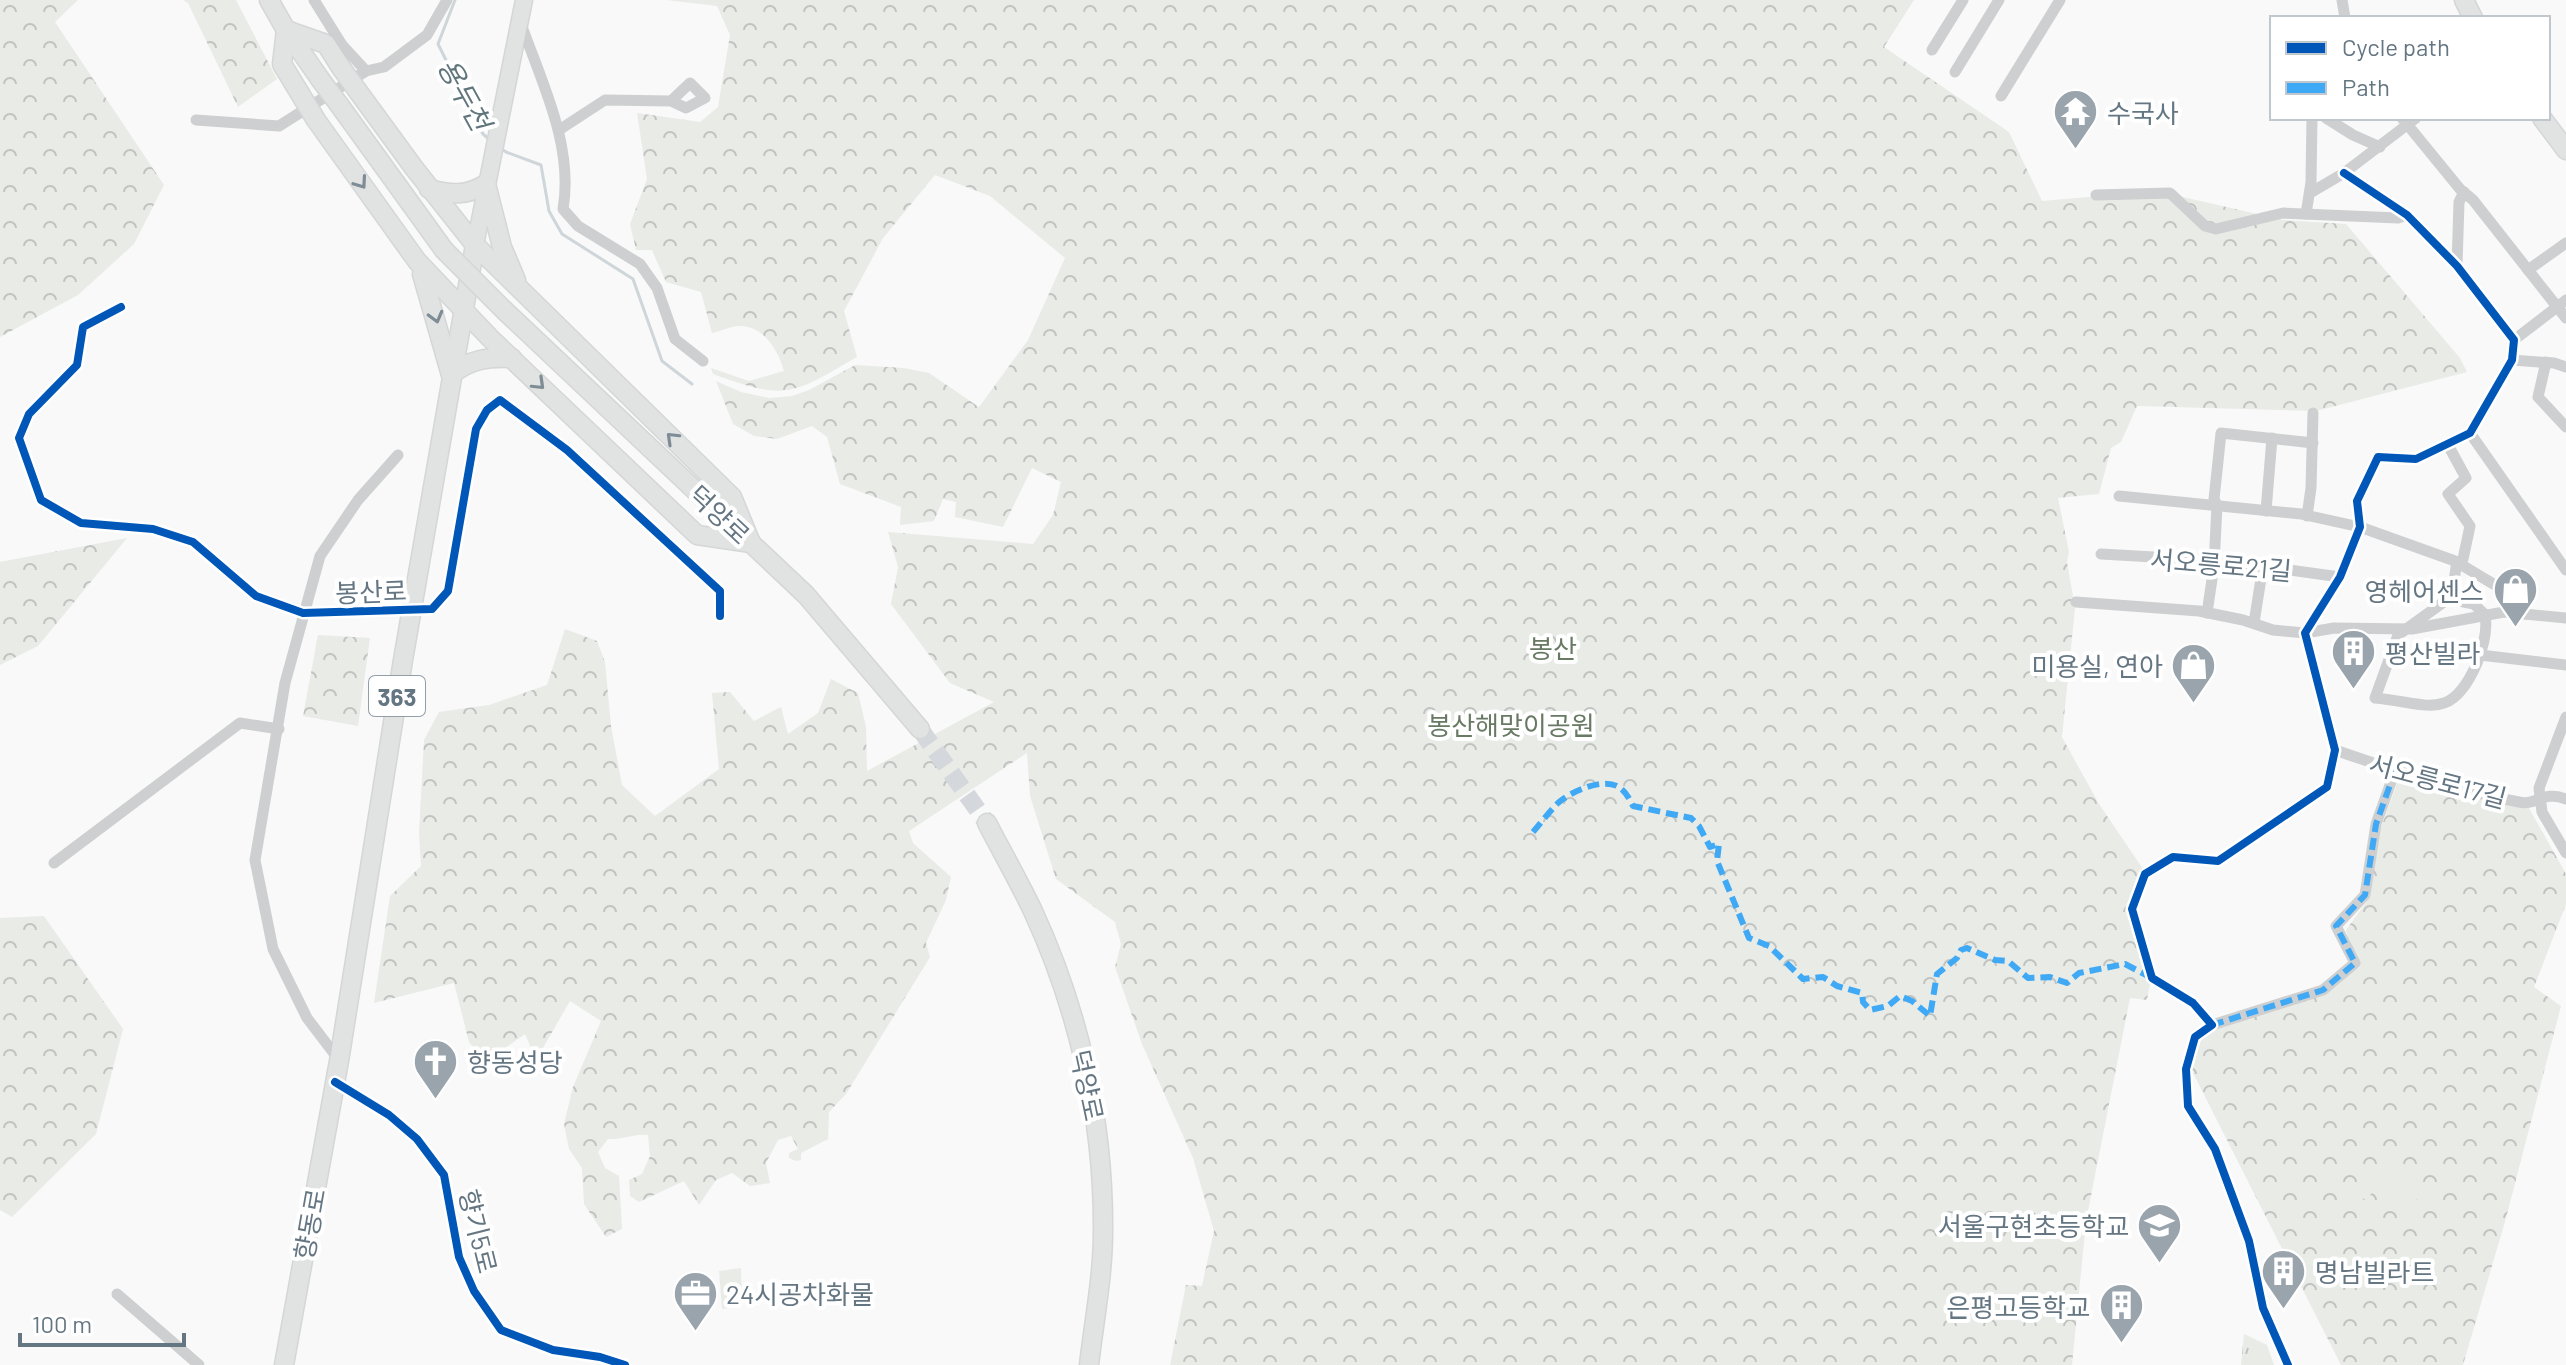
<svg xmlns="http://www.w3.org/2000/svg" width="2566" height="1365" viewBox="0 0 2566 1365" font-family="Barlow,'Noto Sans KR',sans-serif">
	<defs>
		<pattern id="grass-tufts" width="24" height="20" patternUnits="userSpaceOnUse" patternTransform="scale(2)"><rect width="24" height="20" fill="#e8ebe6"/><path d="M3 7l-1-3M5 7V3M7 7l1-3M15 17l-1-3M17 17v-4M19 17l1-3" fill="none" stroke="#c0c3c0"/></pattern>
		<pattern id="forest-crowns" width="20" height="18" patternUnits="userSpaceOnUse" patternTransform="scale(2)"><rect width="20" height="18" fill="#e8ebe6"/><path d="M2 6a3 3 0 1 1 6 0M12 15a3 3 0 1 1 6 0" fill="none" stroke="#c0c3c0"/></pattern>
	</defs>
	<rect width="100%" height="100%" fill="#f9f9f9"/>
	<path fill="url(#grass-tufts)" d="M2244,1334L2267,1345L2274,1365H2241Z"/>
	<g fill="url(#forest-crowns)">
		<path d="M0,0H78L55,22L164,185L134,244L78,295L0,337Z"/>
		<path d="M183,0H236L277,79L238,107L188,3Z"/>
		<path d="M667,0H1914L1884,47L2009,132L2042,201L2157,191L2283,220L2346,224L2460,358L2467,372L2316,411L2137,406L2121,442L2111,448L2099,494L2058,498L2069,552L2067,562L2075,608L2062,737L2099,804L2143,869L2127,912L2150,984L2147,1000L2130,998L2086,1221L2072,1365H1170L1186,1285L1202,1286L1214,1231L1193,1158L1142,1044L1115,967L1121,944L1115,922L1056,879L1030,796L1027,753L909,831L913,843L951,877L946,900L926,943L930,957L846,1094L829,1112L828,1139L801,1153V1160L796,1161L789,1158V1153L798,1149L791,1136L778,1140L766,1163L770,1183L750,1186L732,1173L716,1180L699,1205L684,1181L639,1202L630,1196L629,1180L642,1174L650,1156L648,1135C633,1133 623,1140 608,1139L598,1152L605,1168L619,1176L622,1229L606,1237L584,1204L582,1168L569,1149L564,1124L573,1087L601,1021L570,1001L536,1060L525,1034L485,1062L469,1042L454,983L374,1003L390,896L421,866L419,833L424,740L439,712L489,705L547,685L565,629L597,641L605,662L611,726L622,785L655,816L719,769L712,693L730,692L754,721L781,707L788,734L818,713L831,679L858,693L866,727L867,771L994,702L950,683L891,604L898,567L888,532L1033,544L1053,515L1061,482L1032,468L1003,527L955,517L956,502L943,499L934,521L900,525L901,507L840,484L827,437L812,426L777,439L754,436L733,424L716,381L741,392L769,398L792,396L809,390L855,365L904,368L929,373L979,407L1028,340L1065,258L990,196L935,175L883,238L844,311L857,357C791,395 787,401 713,374L711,368L749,381L784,371C778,350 763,324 737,326C729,327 720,331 712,333L701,292L666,282L652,250H636L630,224L647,179L637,113L700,122L718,107L730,35L717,6Z"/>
		<path d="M127,538L38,646L0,665V562Z"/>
		<path d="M318,635L370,638L358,726L303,716Z"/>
		<path d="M2400,776L2529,808L2566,874V904L2534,987L2561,1006L2506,1218L2463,1365H2341L2191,1069L2200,1041L2212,1025L2323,990L2354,963L2346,930L2370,897L2380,830Z"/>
		<path d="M44,916L123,1029L96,1134L12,1217L0,1210V918Z"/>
	</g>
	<g fill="#e8ebe6">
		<path d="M2393,1158L2426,1189L2408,1209L2381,1184L2365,1200L2352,1187L2374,1165L2381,1171Z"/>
		<path d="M741,1268L742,1306L722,1309L719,1271Z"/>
	</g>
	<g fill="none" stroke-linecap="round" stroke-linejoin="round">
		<g stroke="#ced6d9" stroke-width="3">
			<path d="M455,0L438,44L483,134L490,140"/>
			<path d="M499,147L506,152L541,165L549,211L562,234L633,279L662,361L692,384"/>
		</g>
		<path stroke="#d4d8dc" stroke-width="18" stroke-dasharray="18 9" stroke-linecap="butt" d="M920,729L987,823"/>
		<defs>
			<path id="secondary" d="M475,245L524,0"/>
			<g id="primary">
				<path d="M269,0L286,30L320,79"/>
				<path d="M2464,0L2473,18"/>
				<path d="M357,90L414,168L475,245L732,497L751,543"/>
				<path d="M299,92L282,64L286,30L326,44L342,69"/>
				<path d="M340,106L444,250"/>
				<path d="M2542,118L2566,150"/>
				<path d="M316,120L417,261L490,338L697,535L751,543"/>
				<path d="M429,189C451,195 467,196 486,184L502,247L516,280"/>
				<path d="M422,274L451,375C470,359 488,357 512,358"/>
				<path d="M505,311L806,595L920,729"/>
				<path d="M987,823C1002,852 1018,880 1032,909C1079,1010 1104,1121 1103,1232C1103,1276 1094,1321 1089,1365"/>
				<path d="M284,1365L339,1061L403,660L475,245"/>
			</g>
		</defs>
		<use href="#secondary" stroke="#d5d6d7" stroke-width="19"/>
		<use href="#primary" stroke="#d5d6d7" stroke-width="21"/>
		<g stroke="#cecfd0" stroke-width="11">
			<path d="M314,0L342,45L366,71"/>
			<path d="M2342,0L2345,18"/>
			<path d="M520,21C541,81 574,145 563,209L578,226L640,264L657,288L675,339L703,361"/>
			<path d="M1932,50L1963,0"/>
			<path d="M1955,72L1999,0"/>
			<path d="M2001,96L2060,0"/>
			<path d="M2326,118L2353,135L2380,147"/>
			<path d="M2402,118L2460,189L2473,200L2566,318"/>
			<path d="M196,120L279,126L366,71L384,67L427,35L447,0"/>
			<path d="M559,130L605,100L671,101L686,108L705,98L690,83L671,101"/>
			<path d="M2310,193L2344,173L2416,118"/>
			<path d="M2096,195L2170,193L2205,226L2216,229L2283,213L2398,218L2407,215"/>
			<path d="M2306,214L2311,182L2312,118"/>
			<path d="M2457,266L2459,202L2464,192"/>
			<path d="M2528,270L2566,243"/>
			<path d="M121,307L83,327L77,365L29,414L19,438L41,500L81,523L153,529L193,542L256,596L303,613L432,609L448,591L476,429L487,410L500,400L567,450L720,591V616"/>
			<path d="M2514,340L2566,300"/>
			<path d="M2512,360L2554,363L2566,367"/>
			<path d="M2546,362L2538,397L2566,427"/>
			<path d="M2470,433L2566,570"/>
			<path d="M2448,445L2466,478L2448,494L2470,526L2463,559L2456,567L2452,596L2398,635L2375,698C2428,703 2451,723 2477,663C2483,648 2488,631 2485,615L2474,604L2449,599"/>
			<path d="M2119,496L2301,514L2360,527L2455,561L2505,591L2526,614"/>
			<path d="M2266,511L2272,438"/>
			<path d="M2307,516L2311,488L2313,413"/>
			<path d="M2101,554L2224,561L2340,577"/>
			<path d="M2076,602L2199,611L2243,620L2273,630L2305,633L2334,628L2412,629L2504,612L2566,618"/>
			<path d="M2207,613L2214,566L2217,505L2214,499L2221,433L2313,443"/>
			<path d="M2254,623L2263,566"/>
			<path d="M2480,655L2566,665"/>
			<path d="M2566,717L2539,788L2542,812L2566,853"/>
			<path d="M2335,750C2395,771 2457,790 2519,802C2538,806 2542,790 2566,799"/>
			<path d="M54,863L240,723L279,729"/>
			<path d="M2212,1025L2193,1003L2152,978L2132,909L2145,874L2173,857L2218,861L2327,787L2335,750L2305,633L2340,577L2360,527L2357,501L2378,457L2416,459L2470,433L2512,360L2514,340L2457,266L2407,215L2344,173"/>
			<path d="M339,1060L307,1018L273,949L255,860L285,683L320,556L358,500L398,455"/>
			<path d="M335,1082L389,1115L417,1139L444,1175L459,1257L474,1291L501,1330L553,1350L600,1357L625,1365"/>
			<path d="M117,1294L199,1365"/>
			<path d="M2288,1365L2263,1308L2249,1241L2215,1149L2188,1106L2186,1069L2195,1037L2212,1025L2323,990L2355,963L2336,926L2365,895L2376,824L2395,771"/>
		</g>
		<use href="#secondary" stroke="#e1e2e2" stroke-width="16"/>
		<use href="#primary" stroke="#e1e2e2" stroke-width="18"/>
		<defs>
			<g id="primary-bridge">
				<path d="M342,69L357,90"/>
				<path d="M320,79L340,106"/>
				<path d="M299,92L316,120"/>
				<path d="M444,250L505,311"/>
			</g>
		</defs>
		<use href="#primary-bridge" stroke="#d5d6d7" stroke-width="21" stroke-linecap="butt"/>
		<use href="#primary-bridge" stroke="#e1e2e2" stroke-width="18"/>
		<g stroke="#3fa9f5" stroke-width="6" stroke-dasharray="12 6" stroke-linecap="butt">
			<path d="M1533,832C1541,823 1549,812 1558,803C1570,792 1601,778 1617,786C1625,790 1629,798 1633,806L1691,818L1699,826L1710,847L1719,844L1717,861L1749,938L1769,946L1803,979L1823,977L1837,986L1862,993L1863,1002L1870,1010L1888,1006L1900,996L1912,1001L1930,1016L1937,974L1957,958L1961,950L1967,948L1995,960L2008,961L2028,978L2050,977L2067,983L2079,973L2125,964L2152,978"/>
			<path d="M2212,1025L2323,990L2355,963L2336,926L2365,895L2376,824L2395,771"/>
		</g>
		<defs>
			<g id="cycleway">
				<path d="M121,307L83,327L77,365L29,414L19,438L41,500L81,523L153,529L193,542L256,596L303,613L432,609L448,591L476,429L487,410L500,400L567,450L720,591V616"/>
				<path d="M335,1082L389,1115L417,1139L444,1175L459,1257L474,1291L501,1330L553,1350L600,1357L625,1365"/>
				<path d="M2288,1365L2263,1308L2249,1241L2215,1149L2188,1106L2186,1069L2195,1037L2212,1025L2193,1003L2152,978L2132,909L2145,874L2173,857L2218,861L2327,787L2335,750L2305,633L2340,577L2360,527L2357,501L2378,457L2416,459L2470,433L2512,360L2514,340L2457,266L2407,215L2344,173"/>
			</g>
		</defs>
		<use href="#cycleway" stroke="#fff" stroke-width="13"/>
		<use href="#cycleway" stroke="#0057b8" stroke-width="8"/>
	</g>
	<defs><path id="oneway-chevron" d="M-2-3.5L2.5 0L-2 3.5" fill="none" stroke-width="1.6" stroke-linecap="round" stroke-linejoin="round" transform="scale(2)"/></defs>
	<g stroke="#7e8c96">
		<use href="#oneway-chevron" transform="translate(361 183) rotate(55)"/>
		<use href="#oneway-chevron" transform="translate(436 317) rotate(75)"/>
		<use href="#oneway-chevron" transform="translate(539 384) rotate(44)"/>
		<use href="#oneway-chevron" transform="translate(672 438) rotate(-136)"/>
	</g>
	<defs>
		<symbol id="temple-pin" viewBox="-11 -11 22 30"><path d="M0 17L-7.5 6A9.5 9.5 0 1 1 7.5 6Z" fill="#99a4ac" stroke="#fff"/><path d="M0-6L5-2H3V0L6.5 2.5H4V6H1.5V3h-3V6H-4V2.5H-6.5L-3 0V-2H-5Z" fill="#fff"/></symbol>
		<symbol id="shop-pin" viewBox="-11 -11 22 30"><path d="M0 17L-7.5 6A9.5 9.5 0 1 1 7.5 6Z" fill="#99a4ac" stroke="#fff"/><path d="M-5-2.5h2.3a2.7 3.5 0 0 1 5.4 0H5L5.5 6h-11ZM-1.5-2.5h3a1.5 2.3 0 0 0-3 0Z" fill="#fff"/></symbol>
		<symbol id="building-pin" viewBox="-11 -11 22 30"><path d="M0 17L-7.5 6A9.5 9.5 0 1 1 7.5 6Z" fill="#99a4ac" stroke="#fff"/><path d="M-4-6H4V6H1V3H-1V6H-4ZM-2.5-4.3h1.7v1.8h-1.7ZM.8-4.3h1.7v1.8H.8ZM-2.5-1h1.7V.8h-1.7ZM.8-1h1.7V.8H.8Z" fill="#fff"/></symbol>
		<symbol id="church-pin" viewBox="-11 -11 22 30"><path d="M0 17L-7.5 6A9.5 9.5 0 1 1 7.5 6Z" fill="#99a4ac" stroke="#fff"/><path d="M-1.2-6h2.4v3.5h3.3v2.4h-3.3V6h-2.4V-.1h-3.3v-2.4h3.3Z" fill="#fff"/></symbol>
		<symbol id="school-pin" viewBox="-11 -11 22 30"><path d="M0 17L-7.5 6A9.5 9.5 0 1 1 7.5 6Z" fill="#99a4ac" stroke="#fff"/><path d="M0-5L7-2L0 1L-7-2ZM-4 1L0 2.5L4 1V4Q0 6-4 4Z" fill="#fff"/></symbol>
		<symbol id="office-pin" viewBox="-11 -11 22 30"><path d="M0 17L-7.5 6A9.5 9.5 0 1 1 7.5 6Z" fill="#99a4ac" stroke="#fff"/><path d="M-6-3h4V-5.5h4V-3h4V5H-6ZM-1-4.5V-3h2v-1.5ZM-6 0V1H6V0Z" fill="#fff"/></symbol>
	</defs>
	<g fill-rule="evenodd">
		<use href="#temple-pin" x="2050" y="86" width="51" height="69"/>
		<use href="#shop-pin" x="2490" y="564" width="51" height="69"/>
		<use href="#building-pin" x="2328" y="626" width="51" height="69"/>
		<use href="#shop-pin" x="2168" y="640" width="51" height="69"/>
		<use href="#church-pin" x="410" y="1036" width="51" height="69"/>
		<use href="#school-pin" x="2134" y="1200" width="51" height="69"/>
		<use href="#building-pin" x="2258" y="1246" width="51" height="69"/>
		<use href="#office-pin" x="670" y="1268" width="51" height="69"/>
		<use href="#building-pin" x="2096" y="1280" width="51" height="69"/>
	</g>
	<g text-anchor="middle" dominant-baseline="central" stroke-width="8" stroke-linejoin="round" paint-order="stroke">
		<rect fill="#fff" stroke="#939fa8" stroke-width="2" x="369" y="676" width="56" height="40" rx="6"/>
		<g font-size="24" font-weight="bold" fill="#657683">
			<text x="397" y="696">363</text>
		</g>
		<g font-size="26" fill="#657683" stroke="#fff" text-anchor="start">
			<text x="2107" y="112">수국사</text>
			<text x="2484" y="590" text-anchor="end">영헤어센스</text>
			<text x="2385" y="652">평산빌라</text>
			<text x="2163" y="665" text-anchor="end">미용실, 연아</text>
			<text x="467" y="1061">향동성당</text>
			<text x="2129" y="1225" text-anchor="end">서울구현초등학교</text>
			<text x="2315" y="1271">명남빌라트</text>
			<text x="726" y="1293">24시공차화물</text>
			<text x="2090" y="1306" text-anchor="end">은평고등학교</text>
		</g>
		<g font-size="26" fill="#657683" stroke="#fff">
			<text transform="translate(720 514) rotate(43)">덕양로</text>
			<text transform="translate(2221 564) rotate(5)">서오릉로21길</text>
			<text transform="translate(371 591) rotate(-2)">봉산로</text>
			<text transform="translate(2438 780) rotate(15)">서오릉로17길</text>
			<text transform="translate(1088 1085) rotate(78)">덕양로</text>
			<text transform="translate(309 1224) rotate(-80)">향동로</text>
			<text transform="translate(479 1231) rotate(76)">향기5로</text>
		</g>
		<g font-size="26" fill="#687a64" stroke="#fff">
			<text x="1553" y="647">봉산</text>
			<text x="1511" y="724">봉산해맞이공원</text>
		</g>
		<g font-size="28" font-style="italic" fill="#60757c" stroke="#fff">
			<text transform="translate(465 94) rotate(61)">용두천</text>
		</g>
	</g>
	<rect x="2270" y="16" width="280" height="104" fill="#ffffff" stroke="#c1c8cd" stroke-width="2"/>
	<rect x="2286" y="42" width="40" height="12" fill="#0057b8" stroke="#c1c8cd" stroke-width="2"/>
	<text x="2342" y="56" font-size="24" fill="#657683">Cycle path</text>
	<rect x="2286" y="82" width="40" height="12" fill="#3fa9f5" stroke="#c1c8cd" stroke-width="2"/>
	<text x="2342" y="96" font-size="24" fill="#657683">Path</text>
	<path d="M20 1333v12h164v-12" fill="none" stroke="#657683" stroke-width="4"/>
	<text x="32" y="1333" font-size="24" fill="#657683" stroke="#ffffff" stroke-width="6" paint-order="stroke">100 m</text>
</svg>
